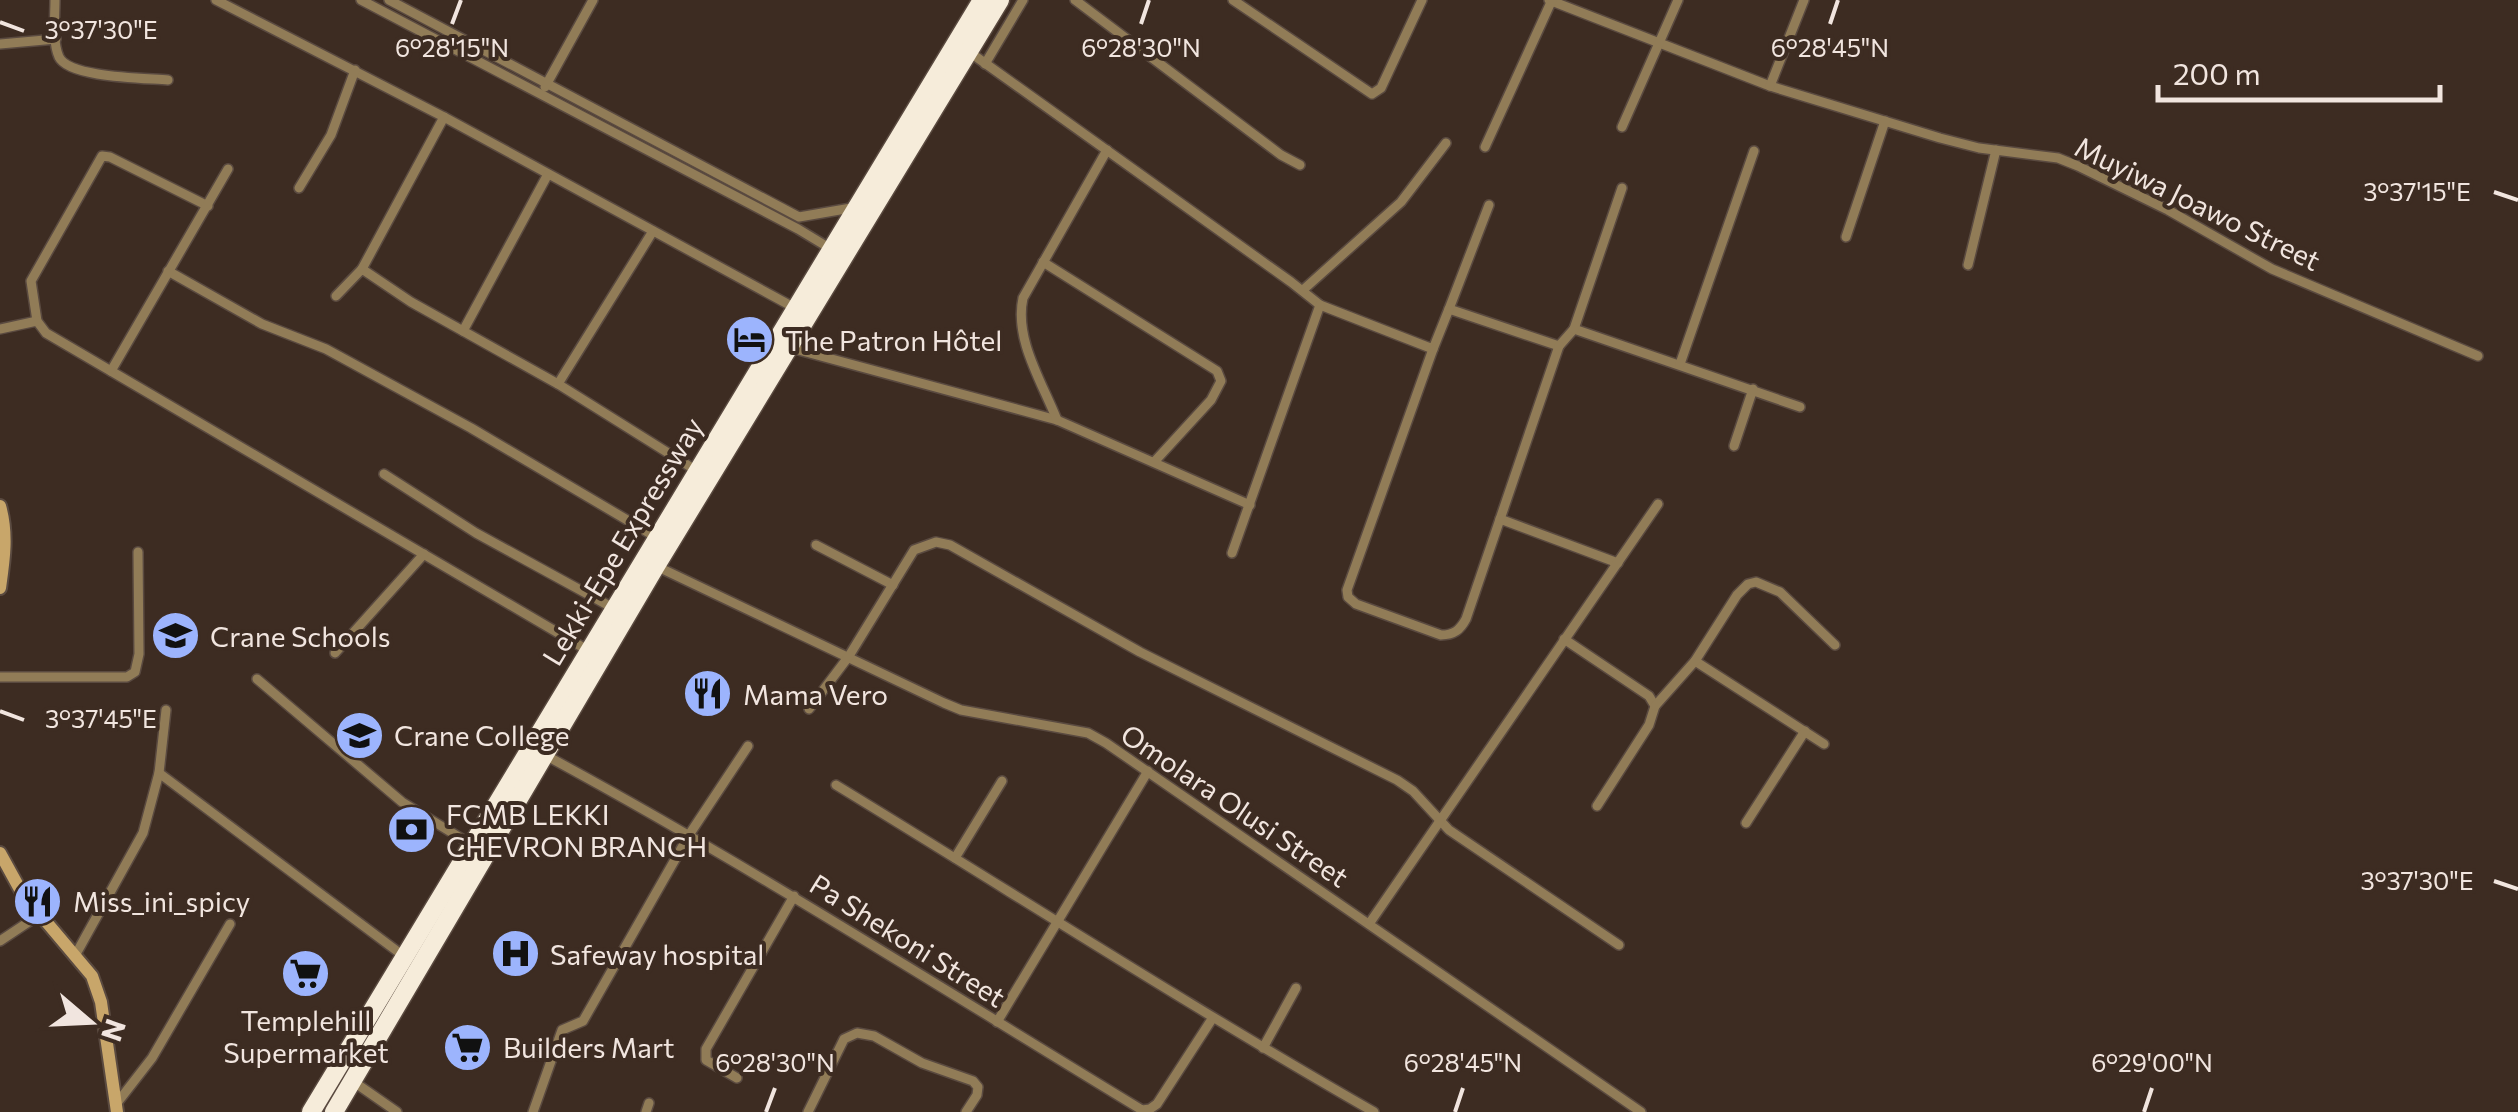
<svg xmlns="http://www.w3.org/2000/svg" width="2518" height="1112" viewBox="0 0 2518 1112" font-family="Commissioner,sans-serif">
	<rect width="100%" height="100%" fill="#3d2c22"/>
	<g fill="none" stroke-linecap="round" stroke-linejoin="round">
		<defs>
			<g id="street">
				<path d="M55,0C55,17 52,41 59,57C69,78 146,78 168,80"/>
				<path d="M216,0L444,117L795,308"/>
				<path d="M361,0L798,229L831,249"/>
				<path d="M389,0L799,217L857,207"/>
				<path d="M1075,0L1281,155L1300,165"/>
				<path d="M1233,0L1372,94L1381,88L1422,0"/>
				<path d="M1549,0L1770,86L1940,138L1979,148L2058,158L2078,166L2168,210L2272,269L2478,356"/>
				<path d="M0,44L56,39"/>
				<path d="M968,51L1291,282L1320,305L1433,349L1449,309L1559,346L1574,329L1800,407"/>
				<path d="M985,64L1023,0"/>
				<path d="M1770,86L1804,0"/>
				<path d="M545,87L593,0"/>
				<path d="M1622,127L1678,0"/>
				<path d="M1485,147L1552,0"/>
				<path d="M299,188L331,135L355,70"/>
				<path d="M208,206L110,157L102,156L31,281L37,321L46,333L589,651"/>
				<path d="M1846,237L1885,121"/>
				<path d="M1043,262L1217,371L1221,381L1211,400L1155,461"/>
				<path d="M1968,265L1996,150"/>
				<path d="M362,269L444,117"/>
				<path d="M168,271L262,324L326,349L471,428L656,537"/>
				<path d="M1303,290L1401,202L1446,143"/>
				<path d="M336,296L362,269L411,302L558,384L697,471"/>
				<path d="M1449,309L1489,205"/>
				<path d="M0,329L37,321"/>
				<path d="M1574,329L1622,188"/>
				<path d="M463,331L548,174"/>
				<path d="M791,348L1057,420L1250,505"/>
				<path d="M1433,349L1347,590L1348,597L1356,604L1441,635C1454,635 1460,630 1466,619L1559,346"/>
				<path d="M1680,364L1754,151"/>
				<path d="M111,371L228,169"/>
				<path d="M558,384L653,231"/>
				<path d="M1057,420C1042,382 1014,339 1023,298L1107,150"/>
				<path d="M1734,446L1753,389"/>
				<path d="M384,474L476,533L615,609"/>
				<path d="M1500,519L1618,563"/>
				<path d="M816,545L893,585"/>
				<path d="M1232,553L1320,305"/>
				<path d="M656,566L944,703L961,710L1088,733L1106,743L1641,1112"/>
				<path d="M1564,639L1649,696L1655,706L1649,725L1597,806"/>
				<path d="M335,653L424,554"/>
				<path d="M1695,661L1824,744"/>
				<path d="M0,677H127L135,672L139,654L138,552"/>
				<path d="M257,679L402,802L472,845"/>
				<path d="M1655,706L1695,661L1737,595L1748,584L1756,582L1780,592L1835,645"/>
				<path d="M809,709L849,656L914,550L936,542L950,545L1140,652L1397,780L1413,791L1449,830L1619,945"/>
				<path d="M545,755C749,865 944,990 1142,1110L1150,1109L1157,1104L1212,1019"/>
				<path d="M159,773L405,957"/>
				<path d="M836,785C1015,894 1192,1008 1374,1112"/>
				<path d="M1746,823L1805,731"/>
				<path d="M955,858L1002,781"/>
				<path d="M1369,924L1658,504"/>
				<path d="M0,941L39,915"/>
				<path d="M76,954L143,833L159,773L166,710"/>
				<path d="M997,1022L1148,771"/>
				<path d="M1263,1048L1296,988"/>
				<path d="M737,1078L706,1060V1049L794,896"/>
				<path d="M354,1082L397,1112"/>
				<path d="M117,1103L152,1058L230,924"/>
				<path d="M533,1112L562,1030L583,1021L689,835L748,746"/>
				<path d="M646,1112L649,1103"/>
				<path d="M808,1112L844,1039L857,1033L874,1036L922,1063L973,1081L978,1087L977,1095L966,1112"/>
			</g>
			<g id="secondary">
				<path d="M0,506C8,534 4,560 0,588"/>
				<path d="M0,853L22,893L92,976L101,1002L117,1112"/>
			</g>
			<g id="highway">
				<path d="M311,1112L982,0"/>
				<path d="M334,1112L656,566L1000,0"/>
			</g>
		</defs>
		<use href="#street" stroke="#5a4a40" stroke-width="12"/>
		<use href="#secondary" stroke="#5a4a40" stroke-width="16"/>
		<use href="#highway" stroke="#5a4a40" stroke-width="21"/>
		<use href="#street" stroke="#917c57" stroke-width="9"/>
		<use href="#secondary" stroke="#c8a66a" stroke-width="12"/>
		<use href="#highway" stroke="#f6ecda" stroke-width="18"/>
	</g>
	<path fill="none" stroke="#f1e5df" stroke-width="4" d="M0,22L24,31M452,24L461,0M1141,24L1149,0M1830,24L1838,0M2494,192L2518,200M0,711L24,720M2494,881L2518,889M766,1112L775,1088M1455,1112L1463,1088M2144,1112L2152,1088"/>
	<defs>
		<symbol id="hotel-disc" viewBox="-11 -11 22 22"><circle r="9.5" fill="#9cb4fd" stroke="#3d2c22"/><path d="M-6-4.5h1.5V1H6V5H4.5V3h-9V5H-6ZM-4 0a1.8 1.8 0 1 1 3.6 0ZM.5 0V-2.5h3Q6-2.5 6 0Z" fill="#111"/></symbol>
		<symbol id="school-disc" viewBox="-11 -11 22 22"><circle r="9.5" fill="#9cb4fd" stroke="#3d2c22"/><path d="M0-5L7-2L0 1L-7-2ZM-4 1L0 2.5L4 1V4Q0 6-4 4Z" fill="#111"/></symbol>
		<symbol id="restaurant-disc" viewBox="-11 -11 22 22"><circle r="9.5" fill="#9cb4fd" stroke="#3d2c22"/><path d="M-5-6h1v4h1v-4h1v4h1v-4h1v5L-1.5 .5V6h-2V.5L-5-1ZM5-6V6H3V1.5H1.5Q1.5-4 5-6Z" fill="#111"/></symbol>
		<symbol id="bank-disc" viewBox="-11 -11 22 22"><circle r="9.5" fill="#9cb4fd" stroke="#3d2c22"/><path d="M-6-4H6V4H-6ZM0-2.3a2.3 2.3 0 1 0 0 4.6a2.3 2.3 0 1 0 0-4.6Z" fill="#111"/></symbol>
		<symbol id="hospital-disc" viewBox="-11 -11 22 22"><circle r="9.5" fill="#9cb4fd" stroke="#3d2c22"/><path d="M-5-5h3v3.5h4V-5h3V5h-3V1.5h-4V5h-3Z" fill="#111"/></symbol>
		<symbol id="supermarket-disc" viewBox="-11 -11 22 22"><circle r="9.5" fill="#9cb4fd" stroke="#3d2c22"/><path d="M-6-5.5h2.5l.6 2H6L4.5 2H-2.5L-4.4-4H-6ZM-1.5 3.2a1.3 1.3 0 1 0 .1 0ZM3 3.2a1.3 1.3 0 1 0 .1 0Z" fill="#111"/></symbol>
	</defs>
	<g fill-rule="evenodd">
		<use href="#hotel-disc" x="722" y="312" width="55" height="55"/>
		<use href="#school-disc" x="148" y="608" width="55" height="55"/>
		<use href="#restaurant-disc" x="680" y="666" width="55" height="55"/>
		<use href="#school-disc" x="332" y="708" width="55" height="55"/>
		<use href="#bank-disc" x="384" y="802" width="55" height="55"/>
		<use href="#restaurant-disc" x="10" y="874" width="55" height="55"/>
		<use href="#hospital-disc" x="488" y="926" width="55" height="55"/>
		<use href="#supermarket-disc" x="278" y="946" width="55" height="55"/>
		<use href="#supermarket-disc" x="440" y="1020" width="55" height="55"/>
	</g>
	<g text-anchor="middle" dominant-baseline="central" stroke-width="8" stroke-linejoin="round" paint-order="stroke">
		<g font-size="28" fill="#f1e5df" stroke="#3d2c22">
			<text transform="translate(2198 203) rotate(26)">Muyiwa Joawo Street</text>
			<text transform="translate(622 541) rotate(-59)">Lekki-Epe Expressway</text>
			<text transform="translate(1235 805) rotate(34)">Omolara Olusi Street</text>
			<text transform="translate(908 940) rotate(32)">Pa Shekoni Street</text>
		</g>
		<g font-size="28" fill="#f1e5df" stroke="#3d2c22" text-anchor="start">
			<text x="785" y="340">The Patron Hôtel</text>
			<text x="210" y="636">Crane Schools</text>
			<text x="743" y="694">Mama Vero</text>
			<text x="394" y="735">Crane College</text>
			<text x="446" y="814">FCMB LEKKI<tspan x="446" dy="32">CHEVRON BRANCH</tspan></text>
			<text x="73" y="901">Miss_ini_spicy</text>
			<text x="550" y="954">Safeway hospital</text>
			<text x="306" y="1020" text-anchor="middle">Templehill<tspan x="306" dy="32">Supermarket</tspan></text>
			<text x="503" y="1047">Builders Mart</text>
		</g>
	</g>
	<g font-size="25" text-anchor="middle" fill="#f1e5df" stroke="#3d2c22" stroke-width="8" stroke-linejoin="round" paint-order="stroke">
		<text x="101" y="39">3°37'30"E</text>
		<text x="452" y="57">6°28'15"N</text>
		<text x="1141" y="57">6°28'30"N</text>
		<text x="1830" y="57">6°28'45"N</text>
		<text x="2417" y="201">3°37'15"E</text>
		<text x="101" y="728">3°37'45"E</text>
		<text x="2417" y="890">3°37'30"E</text>
		<text x="775" y="1072">6°28'30"N</text>
		<text x="1463" y="1072">6°28'45"N</text>
		<text x="2152" y="1072">6°29'00"N</text>
	</g>
	<g transform="translate(90 1022) rotate(109)" stroke="#3d2c22" stroke-width="8" paint-order="stroke">
	<path d="M0-8L18 38L0 25L-18 38Z" fill="#f1e5df"/>
	<text y="-15" font-size="28" font-weight="bold" text-anchor="middle" fill="#f1e5df">N</text>
	</g>
	<path d="M2158 85v15h282v-15" fill="none" stroke="#f1e5df" stroke-width="5"/>
	<text x="2173" y="85" font-size="30" fill="#f1e5df" stroke="#3d2c22" stroke-width="8" paint-order="stroke">200 m</text>
</svg>
